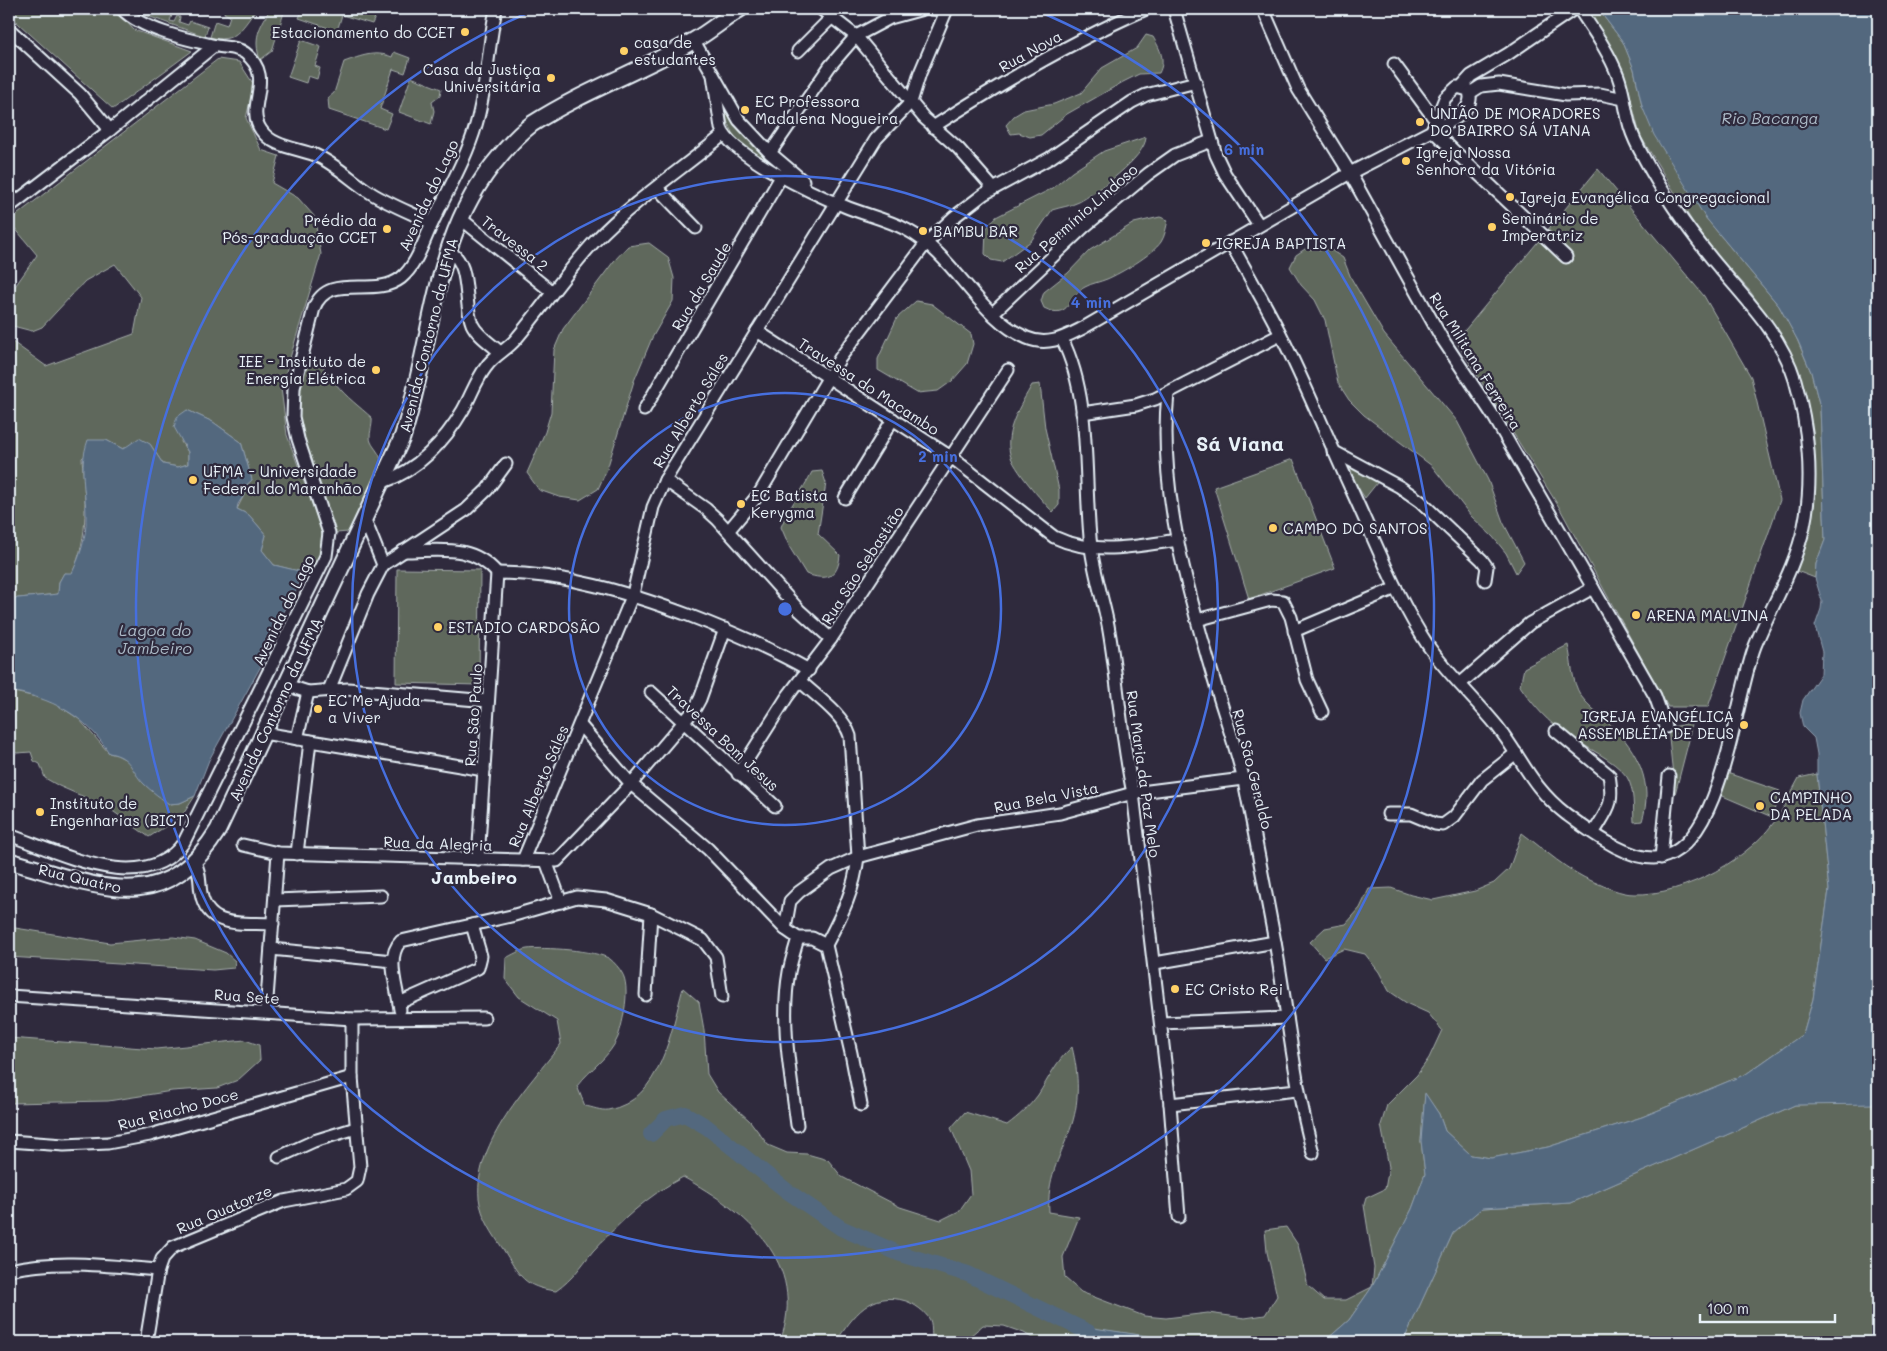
<svg xmlns="http://www.w3.org/2000/svg" width="1887" height="1351" viewBox="0 0 1887 1351" font-family="Mali,sans-serif">
	<rect width="100%" height="100%" fill="#2f2a3d"/>
	<filter id="ink" filterUnits="userSpaceOnUse"><feTurbulence type="fractalNoise" baseFrequency=".02" numOctaves="2"/><feDisplacementMap in="SourceGraphic" scale="10" xChannelSelector="R" yChannelSelector="G"/><feConvolveMatrix kernelMatrix="1 2 1 2 8 2 1 2 1" color-interpolation-filters="sRGB"/></filter>
	<g filter="url(#ink)">
		<g fill="#5f685b" stroke="#a4acaa">
			<path d="M9,9H115L134,30L192,51L113,109L9,15Z"/>
			<path d="M134,9H155L172,15L170,21L174,22L177,16L180,17L179,22L188,25L190,21L208,27L205,36L198,34L145,15Z"/>
			<path d="M225,9H249L255,11C241,30 234,44 210,37L215,21L227,25L230,16L224,13Z"/>
			<path d="M270,9H285L272,51L260,60C253,37 259,29 270,9Z"/>
			<path d="M303,9H364L377,13L372,24L342,15L337,31L299,18Z"/>
			<path d="M1586,9H1598L1623,42L1634,69L1642,106L1705,217L1779,306L1796,337L1811,372L1820,407L1825,540L1816,564L1815,578L1794,570L1810,521L1808,417L1805,392L1779,334L1750,291L1704,241L1646,145L1640,135L1623,69Z"/>
			<path d="M1146,35L1153,37C1160,49 1166,60 1159,73L1139,74L1123,82L1067,114L1041,135L1030,137L1019,133L1011,134L1006,125L1014,116L1024,110L1054,104L1081,93L1102,68L1137,48Z"/>
			<path d="M301,40L321,47L315,66L320,68L317,79L308,76L306,83L288,77Z"/>
			<path d="M394,52L410,58L405,73L393,69L380,109L392,114L386,129L329,110L328,98L334,93L344,62C361,56 375,50 392,57Z"/>
			<path d="M218,59L239,62L254,85L246,118L261,150L279,156L272,183L298,198L314,216L321,254L281,388L287,435L321,529L324,547L314,575L274,565L262,550L266,535L249,515L237,509L244,495L243,488L252,480L241,442L213,422L187,410L181,442L188,452V464L178,467L163,464L150,444L123,449L106,440L82,458C85,500 90,533 72,574L64,573L59,582L58,594L9,599V341L14,343L46,366L134,334L141,297L115,264L85,281L42,327L32,331L9,325V295L37,255L9,221Z"/>
			<path d="M411,77L441,89L440,96L432,102L434,111L431,124L399,112Z"/>
			<path d="M725,111L780,167L779,169C751,152 731,146 725,111Z"/>
			<path d="M1146,137C1146,157 1096,193 1079,202C1071,206 1061,207 1052,210L1031,241L1002,262L991,260L985,254L986,229L996,217L1053,188L1072,172L1104,151Z"/>
			<path d="M1598,169L1704,296L1751,377L1780,500L1708,707H1668L1559,507L1456,341Z"/>
			<path d="M1160,217L1168,220C1166,228 1165,236 1161,242C1152,255 1121,273 1107,279C1100,282 1092,283 1085,287C1069,295 1070,321 1044,308L1041,301L1044,292L1068,273L1090,250L1134,223Z"/>
			<path d="M649,243L668,257L674,278L673,301L652,338L634,381L607,469L598,489L580,500L559,497L539,490L527,473L545,432L551,412L554,350L563,329L614,261L628,246Z"/>
			<path d="M1305,249L1331,250L1343,258L1351,278L1384,334L1457,421L1488,480L1503,522L1524,562L1516,573L1506,553L1493,537L1471,516L1432,466L1364,415L1349,400L1338,383L1325,320L1315,300L1301,285L1290,267L1296,255Z"/>
			<path d="M916,301L932,304L971,334L973,344L967,364L952,381L938,391L917,393L878,370V359L897,318Z"/>
			<path d="M310,360H315C326,367 328,375 336,384C346,397 360,407 372,418C373,426 368,435 371,442C375,450 379,451 382,463L348,532L336,533C325,501 299,441 298,408C298,391 303,376 310,360Z"/>
			<path d="M1040,384L1045,428L1059,490V505L1053,512C1042,501 1013,468 1010,454C1004,431 1021,404 1032,385Z"/>
			<path d="M1348,455L1381,478L1365,498L1353,480Z"/>
			<path d="M1293,459L1335,568L1249,599L1214,487Z"/>
			<path d="M822,471L826,483L818,534L840,555C838,578 827,581 806,574L790,548L781,527C788,508 803,490 812,472Z"/>
			<path d="M397,569L480,570L479,685L396,683Z"/>
			<path d="M1568,645C1572,662 1571,680 1581,696C1589,707 1602,716 1611,725C1638,751 1654,784 1642,821L1634,822C1633,808 1635,790 1627,777C1614,759 1586,748 1568,735C1548,723 1533,705 1520,686L1524,668Z"/>
			<path d="M9,691L50,700L79,719L109,753L117,755L130,762L143,783L169,804L180,803L195,796L182,816L149,837L107,807L59,786L45,778L40,764L34,761L31,752L17,753L9,751Z"/>
			<path d="M1691,723L1689,740L1675,794L1668,728Z"/>
			<path d="M1727,773L1780,791L1772,817L1718,794Z"/>
			<path d="M1817,774L1829,890L1813,999L1803,1034L1746,1074L1642,1117L1548,1147L1491,1158L1471,1155L1445,1131L1439,1114L1425,1094L1421,1141L1425,1174L1412,1209L1372,1287L1349,1320L1325,1341L1187,1342L1070,1325L1114,1342H1039L1024,1333L1004,1326L983,1325L963,1342H934C930,1336 933,1327 930,1320C925,1311 914,1304 906,1301C871,1290 853,1316 836,1342H780C809,1262 746,1212 683,1177C648,1195 620,1222 593,1251C580,1267 574,1278 556,1291C523,1287 520,1276 503,1249C493,1234 481,1217 479,1198C474,1142 529,1085 561,1044L557,1021L519,997L505,979L506,958C512,955 520,950 527,949C543,947 596,950 610,959C614,962 620,969 622,973C631,987 623,1022 618,1037C610,1057 590,1069 577,1086L585,1106C592,1107 601,1111 608,1110C661,1101 671,1031 683,988L699,1002L704,1030L707,1074L718,1092L750,1121L768,1145L787,1153L807,1154L828,1160L842,1177L900,1207L941,1220L959,1211L971,1194L969,1171L951,1128L965,1112L1007,1125C1019,1116 1029,1107 1038,1095C1049,1078 1056,1061 1072,1047C1079,1075 1080,1103 1070,1130C1058,1161 1047,1178 1049,1212L1079,1217L1063,1257L1065,1278L1081,1292L1144,1316L1166,1318L1208,1313L1245,1318L1265,1315L1277,1296L1267,1252L1265,1230L1286,1227L1298,1245L1308,1286L1324,1300H1346L1372,1287L1374,1268L1364,1205L1366,1198L1385,1189L1389,1167L1381,1125L1387,1105L1417,1075L1429,1058L1442,1030L1428,1013L1408,1004L1389,991L1379,972L1365,954L1344,949L1324,958L1310,942L1325,928L1346,924L1360,908L1369,889L1391,888L1411,895L1433,900L1475,891L1494,883L1509,869L1522,833C1545,850 1567,871 1594,882C1606,887 1621,894 1634,894C1685,896 1752,858 1779,815C1787,803 1792,790 1799,778Z"/>
			<path d="M9,927L110,943L173,937L195,940L226,953L235,961L234,968L213,970L9,957Z"/>
			<path d="M9,1038L156,1049L245,1040L259,1045L260,1060L238,1080L217,1088L172,1091L108,1101L10,1103Z"/>
			<path d="M1878,1102V1342H1403L1453,1233L1482,1208L1571,1203L1795,1105Z"/>
		</g>
		<g fill="#52677e" stroke="#8e9eaf">
			<path d="M1598,9H1878V1104L1795,1105L1571,1203L1482,1208L1453,1233L1403,1342H1318L1325,1341L1349,1320L1372,1287L1412,1209L1425,1174L1421,1141L1425,1093L1439,1114L1445,1131L1471,1155L1491,1158L1548,1147L1642,1117L1746,1074L1803,1034L1813,999L1829,890L1817,774V754L1814,738L1803,727L1800,713L1803,700L1821,674L1822,652L1815,626L1821,609L1822,601L1815,578L1816,564L1825,540L1820,407L1811,372L1798,341L1779,306L1705,217L1654,135L1642,106L1634,69L1623,42Z"/>
			<path d="M187,410L213,422L241,442L252,480L243,488L244,495L238,504L237,509L249,515L266,535L262,550L274,565L303,572L297,589L274,626L272,646L209,760L195,796L180,803L169,804C161,798 151,791 144,784C130,770 132,757 109,753C87,716 50,697 9,691V599L58,594L59,582L64,573H72C80,556 87,536 86,517C86,489 78,468 88,440H106L123,449L139,438L150,444L163,464L178,467L188,464V452L174,427L177,417Z"/>
			<path d="M1067,1324L1187,1342H1114Z"/>
		</g>
		<g fill="none" stroke-linecap="round" stroke-linejoin="round">
			<path stroke="#52677e" stroke-width="16" d="M651,1134L666,1119L685,1114L707,1127L787,1191L841,1228L898,1253L968,1274L1088,1332"/>
			<defs>
				<g id="minor">
					<path d="M122,9C141,29 185,39 212,45C223,48 236,46 245,53C277,78 244,106 261,130C272,147 297,148 315,155C336,164 352,181 371,193C390,205 412,213 432,223"/>
					<path d="M821,9L856,36L924,118L958,148L993,188"/>
					<path d="M931,9L947,10"/>
					<path d="M1174,9L1216,155L1225,174L1259,225"/>
					<path d="M1263,9L1298,89L1350,173L1441,337L1494,417L1593,588L1655,696L1666,727"/>
					<path d="M9,29L80,94L110,130"/>
					<path d="M694,41L739,120L770,153L803,181"/>
					<path d="M798,51L832,17"/>
					<path d="M1394,64L1436,121"/>
					<path d="M713,75L721,128C730,155 816,195 844,206C865,215 887,219 907,230C956,256 978,317 1027,338C1048,347 1065,337 1083,328L1350,173L1453,120C1463,114 1475,102 1468,90L1457,87L1445,98L1432,130"/>
					<path d="M1461,87L1471,76L1508,54L1574,9"/>
					<path d="M1470,93L1481,86L1499,84L1566,95L1600,94L1624,99"/>
					<path d="M933,127C1001,83 1072,41 1146,9"/>
					<path d="M1432,130L1566,257"/>
					<path d="M770,153L830,66L856,36L890,18L923,9"/>
					<path d="M657,188L696,228"/>
					<path d="M9,207L110,130L214,46"/>
					<path d="M460,218L552,292"/>
					<path d="M1230,242C1247,272 1264,302 1280,333C1306,385 1328,439 1352,491C1376,543 1397,599 1429,647C1449,675 1475,699 1497,726C1522,758 1531,787 1566,814C1589,831 1636,867 1666,856C1724,836 1735,698 1755,646C1771,606 1795,569 1804,526C1814,479 1808,425 1795,380C1780,331 1743,297 1712,259C1687,228 1663,194 1644,158C1639,149 1633,137 1630,127C1625,110 1624,92 1618,76C1609,52 1593,30 1579,9"/>
					<path d="M448,251C472,262 463,302 472,324C477,335 491,344 500,352"/>
					<path d="M993,313L1084,227L1148,174L1175,155L1211,141"/>
					<path d="M757,331L951,457L1054,537C1094,556 1136,546 1178,540"/>
					<path d="M1062,339C1093,401 1083,479 1091,547C1094,573 1103,599 1108,625C1118,681 1121,738 1133,793L1170,1104L1179,1217"/>
					<path d="M1168,393C1158,489 1187,589 1214,680C1224,714 1236,747 1244,781C1255,835 1265,889 1275,942C1288,1013 1294,1084 1313,1153"/>
					<path d="M644,410L782,175"/>
					<path d="M1082,413L1136,405L1155,399L1280,335"/>
					<path d="M1333,451L1400,487L1420,501L1482,560L1487,567L1485,580"/>
					<path d="M665,480L706,509L718,520L799,610L831,639"/>
					<path d="M383,482C417,471 445,441 463,410C471,396 476,380 486,367C494,355 507,350 516,339C543,307 566,272 595,241C633,201 681,170 723,135"/>
					<path d="M845,498L893,419"/>
					<path d="M729,530L759,494L840,358L927,242L954,217L984,194L1050,158L1132,102L1146,95L1196,82"/>
					<path d="M403,551C440,551 471,543 497,573"/>
					<path d="M383,565L466,510L487,490L506,464"/>
					<path d="M497,573C564,573 626,592 688,615C730,631 770,648 809,670"/>
					<path d="M1197,620L1271,600L1283,601L1291,617L1307,680L1322,712"/>
					<path d="M1294,631L1396,588"/>
					<path d="M800,681C817,697 843,714 850,736L858,857C854,892 842,914 826,945"/>
					<path d="M1460,684L1530,623L1593,588"/>
					<path d="M286,685L308,692L348,689L488,701"/>
					<path d="M329,690L368,594L383,565L365,520"/>
					<path d="M651,692L775,806"/>
					<path d="M580,725L631,784L708,849L785,929L798,938H812L826,945L851,1053L861,1105"/>
					<path d="M1556,731L1609,775C1614,805 1609,807 1594,832"/>
					<path d="M263,733L484,770"/>
					<path d="M297,739L308,692"/>
					<path d="M738,774L787,697L831,639L1008,370"/>
					<path d="M1388,814H1411L1435,824L1443,825L1454,817L1482,780L1516,753"/>
					<path d="M9,835C59,852 145,898 184,842L326,556L329,533L298,439L293,417L294,388L314,308C328,271 374,299 401,278C416,266 423,243 431,226C446,193 466,160 476,125C487,88 488,47 496,9"/>
					<path d="M243,845L278,853L557,861L631,784L694,710L700,699L725,629"/>
					<path d="M297,854L310,741"/>
					<path d="M1661,858L1669,776"/>
					<path d="M478,859L497,573"/>
					<path d="M523,860L633,594L653,507L665,480L876,139L911,102L920,73L947,9"/>
					<path d="M546,861L561,902"/>
					<path d="M195,863C201,873 199,882 201,893C208,930 243,922 273,924"/>
					<path d="M275,900L381,896"/>
					<path d="M785,929L790,901L799,892L831,869L858,857L977,825L1060,813L1133,793L1243,779"/>
					<path d="M271,949L393,961"/>
					<path d="M1155,963L1275,942"/>
					<path d="M646,995L651,914"/>
					<path d="M9,996L352,1019L484,1018"/>
					<path d="M399,1003C396,984 386,956 401,941L511,916L577,897L606,900L651,914L703,940L716,957L722,997"/>
					<path d="M400,1010L399,1003L478,968L481,956L472,925"/>
					<path d="M266,1012L278,853"/>
					<path d="M1161,1023L1287,1018"/>
					<path d="M1170,1104L1297,1090"/>
					<path d="M797,1125C791,1076 780,1022 789,972C791,961 795,949 798,938"/>
					<path d="M9,1141L64,1145L108,1143L150,1135L352,1077"/>
					<path d="M279,1157L314,1141L356,1128"/>
					<path d="M9,1270C58,1259 108,1266 158,1270"/>
					<path d="M146,1342L158,1270L162,1259L173,1247L284,1201L346,1189L357,1181L360,1167L352,1077V1019"/>
				</g>
				<path id="major" d="M9,861C92,883 162,922 218,830L402,438C434,342 431,235 500,156C509,145 520,133 532,124C583,91 641,71 693,41C709,32 724,19 740,9"/>
			</defs>
			<use href="#minor" stroke="#e8f1f8" stroke-width="15"/>
			<use href="#major" stroke="#e8f1f8" stroke-width="19"/>
			<use href="#minor" stroke="#2f2a3d" stroke-width="11"/>
			<use href="#major" stroke="#2f2a3d" stroke-width="15"/>
		</g>
	</g>
	<g fill="none" stroke="#466fde" stroke-width="2.5">
		<circle cx="785" cy="609" r="216"/>
		<circle cx="785" cy="609" r="433"/>
		<path d="M1033 9A649 649 0 1 1 537 9"/>
	</g>
	<g fill="#ffd166" stroke="#2f2a3d" stroke-width="2">
		<circle cx="465" cy="32" r="5"/>
		<circle cx="624" cy="51" r="5"/>
		<circle cx="551" cy="78" r="5"/>
		<circle cx="745" cy="110" r="5"/>
		<circle cx="1420" cy="122" r="5"/>
		<circle cx="1406" cy="161" r="5"/>
		<circle cx="1510" cy="197" r="5"/>
		<circle cx="1492" cy="227" r="5"/>
		<circle cx="387" cy="229" r="5"/>
		<circle cx="923" cy="231" r="5"/>
		<circle cx="1206" cy="243" r="5"/>
		<circle cx="376" cy="370" r="5"/>
		<circle cx="193" cy="480" r="5"/>
		<circle cx="741" cy="504" r="5"/>
		<circle cx="1273" cy="528" r="5"/>
		<circle cx="1636" cy="615" r="5"/>
		<circle cx="438" cy="627" r="5"/>
		<circle cx="318" cy="709" r="5"/>
		<circle cx="1744" cy="725" r="5"/>
		<circle cx="1760" cy="806" r="5"/>
		<circle cx="40" cy="812" r="5"/>
		<circle cx="1175" cy="989" r="5"/>
	</g>
	<g text-anchor="middle" dominant-baseline="central" stroke-width="4.5" stroke-linejoin="round" paint-order="stroke">
		<g font-size="15" fill="#e8f1f8" stroke="#2f2a3d" text-anchor="start">
			<text x="455" y="32" text-anchor="end">Estacionamento do CCET</text>
			<text x="634" y="42">casa de<tspan x="634" dy="17">estudantes</tspan></text>
			<text x="541" y="69" text-anchor="end">Casa da Justiça<tspan x="541" dy="17">Universitária</tspan></text>
			<text x="755" y="101">EC Professora<tspan x="755" dy="17">Madalena Nogueira</tspan></text>
			<text x="1430" y="113">UNIÃO DE MORADORES<tspan x="1430" dy="17">DO BAIRRO SÁ VIANA</tspan></text>
			<text x="1416" y="152">Igreja Nossa<tspan x="1416" dy="17">Senhora da Vitória</tspan></text>
			<text x="1520" y="197">Igreja Evangélica Congregacional</text>
			<text x="1502" y="218">Seminário de<tspan x="1502" dy="17">Imperatriz</tspan></text>
			<text x="377" y="220" text-anchor="end">Prédio da<tspan x="377" dy="17">Pós-graduação CCET</tspan></text>
			<text x="933" y="231">BAMBU BAR</text>
			<text x="1216" y="243">IGREJA BAPTISTA</text>
			<text x="366" y="361" text-anchor="end">IEE - Instituto de<tspan x="366" dy="17">Energia Elétrica</tspan></text>
			<text x="203" y="471">UFMA - Universidade<tspan x="203" dy="17">Federal do Maranhão</tspan></text>
			<text x="751" y="495">EC Batista<tspan x="751" dy="17">Kerygma</tspan></text>
			<text x="1283" y="528">CAMPO DO SANTOS</text>
			<text x="1646" y="615">ARENA MALVINA</text>
			<text x="448" y="627">ESTADIO CARDOSÃO</text>
			<text x="328" y="700">EC Me Ajuda<tspan x="328" dy="17">a Viver</tspan></text>
			<text x="1734" y="716" text-anchor="end">IGREJA EVANGÉLICA<tspan x="1734" dy="17">ASSEMBLÉIA DE DEUS</tspan></text>
			<text x="1770" y="797">CAMPINHO<tspan x="1770" dy="17">DA PELADA</tspan></text>
			<text x="50" y="803">Instituto de<tspan x="50" dy="17">Engenharias (BICT)</tspan></text>
			<text x="1185" y="989">EC Cristo Rei</text>
		</g>
		<g font-size="15" fill="#e8f1f8" stroke="#2f2a3d">
			<text transform="translate(1030 51) rotate(-29)">Rua Nova</text>
			<text transform="translate(428 195) rotate(-65)">Avenida do Lago</text>
			<text transform="translate(1076 218) rotate(-41)">Rua Permínio Lindoso</text>
			<text transform="translate(515 243) rotate(38)">Travessa 2</text>
			<text transform="translate(701 286) rotate(-59)">Rua da Saude</text>
			<text transform="translate(428 335) rotate(-76)">Avenida Contorno da UFMA</text>
			<text transform="translate(1476 361) rotate(58)">Rua Militana Ferreira</text>
			<text transform="translate(869 386) rotate(33)">Travessa do Macambo</text>
			<text transform="translate(690 410) rotate(-59)">Rua Alberto Sáles</text>
			<text transform="translate(862 565) rotate(-57)">Rua São Sebastião</text>
			<text transform="translate(283 610) rotate(-64)">Avenida do Lago</text>
			<text transform="translate(275 709) rotate(-65)">Avenida Contorno da UFMA</text>
			<text transform="translate(473 715) rotate(-86)">Rua São Paulo</text>
			<text transform="translate(723 738) rotate(43)">Travessa Bom Jesus</text>
			<text transform="translate(1253 769) rotate(76)">Rua São Geraldo</text>
			<text transform="translate(1144 774) rotate(82)">Rua Maria da Paz Melo</text>
			<text transform="translate(538 786) rotate(-67)">Rua Alberto Sáles</text>
			<text transform="translate(1046 797) rotate(-11)">Rua Bela Vista</text>
			<text transform="translate(438 843) rotate(2)">Rua da Alegria</text>
			<text transform="translate(80 878) rotate(13)">Rua Quatro</text>
			<text transform="translate(247 996) rotate(4)">Rua Sete</text>
			<text transform="translate(178 1109) rotate(-15)">Rua Riacho Doce</text>
			<text transform="translate(224 1209) rotate(-23)">Rua Quatorze</text>
		</g>
		<g font-size="16" font-style="italic" fill="#acbac7" stroke="#2f2a3d">
			<text x="1770" y="117">Rio Bacanga</text>
			<text x="155" y="629">Lagoa do<tspan x="155" dy="18">Jambeiro</tspan></text>
		</g>
		<g font-size="18" font-weight="bold" fill="#e8f1f8" stroke="#2f2a3d">
			<text x="474" y="877">Jambeiro</text>
		</g>
		<g font-size="20" font-weight="bold" fill="#e8f1f8" stroke="#2f2a3d">
			<text x="1240" y="443">Sá Viana</text>
		</g>
	</g>
	<circle cx="785" cy="609" r="8" fill="#466fde" stroke="#2f2a3d" stroke-width="2.5"/>
	<g font-size="15" text-anchor="middle" font-weight="bold" fill="#466fde" stroke="#2f2a3d" stroke-width="4.5" stroke-linejoin="round" paint-order="stroke">
		<text x="1244" y="155">6 min</text>
		<text x="1091" y="308">4 min</text>
		<text x="938" y="462">2 min</text>
	</g>
	<rect width="1887" height="1351" fill="none" stroke="#2f2a3d" stroke-width="30"/>
	<rect x="15" y="15" width="1857" height="1321" fill="none" stroke="#e8f1f8" stroke-width="2" filter="url(#ink)"/>
	<path d="M1700 1314v8h135v-8" fill="none" stroke="#e8f1f8" stroke-width="2.5"/>
	<text x="1707" y="1314" font-size="15" fill="#e8f1f8" stroke="#2f2a3d" stroke-width="4" paint-order="stroke">100 m</text>
</svg>
